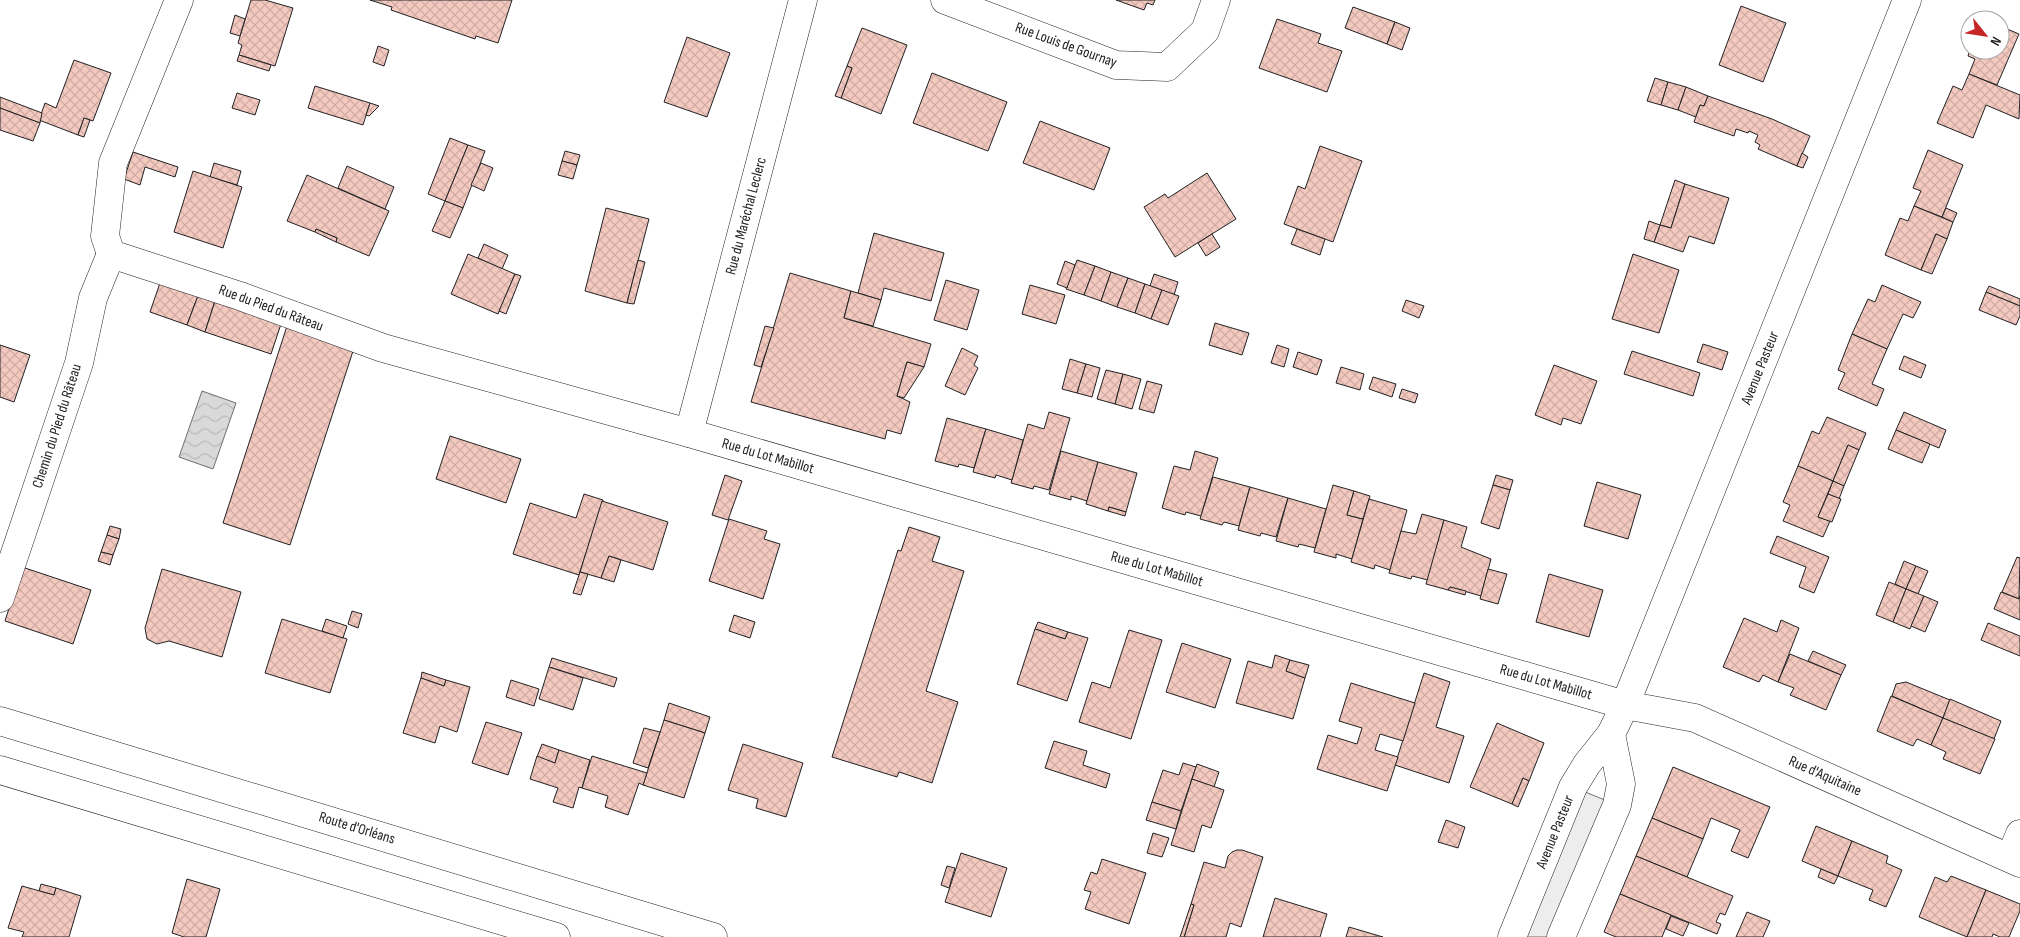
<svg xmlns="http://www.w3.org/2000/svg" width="2020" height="937" viewBox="0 0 2020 937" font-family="'Sofia Sans Condensed',sans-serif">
	<defs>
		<pattern id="water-waves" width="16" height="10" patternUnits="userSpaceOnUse" patternTransform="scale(1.25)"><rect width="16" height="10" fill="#d9d9d9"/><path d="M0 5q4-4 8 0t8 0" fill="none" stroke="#bababa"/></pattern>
		<pattern id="building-cross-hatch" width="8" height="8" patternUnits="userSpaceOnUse" patternTransform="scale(1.25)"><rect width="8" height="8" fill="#f3c9c0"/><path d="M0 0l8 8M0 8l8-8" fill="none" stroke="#d0aca5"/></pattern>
	</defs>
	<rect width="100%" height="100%" fill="#fff"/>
	<path fill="#ededed" stroke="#6f6f6f" d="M1573,787L1617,805L1561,937H1512Z"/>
	<path fill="url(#water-waves)" stroke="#6f6f6f" d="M202,391L236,403L213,469L179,457Z"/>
	<g fill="url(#building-cross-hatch)" stroke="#222">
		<path d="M251,0H265L293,8L275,66L239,55L242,45L238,43Z"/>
		<path d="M370,0H512L498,43L476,36L475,39L391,10L392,7Z"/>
		<path d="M1116,0H1155L1153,5L1147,3L1144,10Z"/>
		<path d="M1741,6L1786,23L1763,82L1719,65Z"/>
		<path d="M1353,7L1395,22L1387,44L1345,28Z"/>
		<path d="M235,15L245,19L240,36L230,33Z"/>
		<path d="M1277,19L1321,34L1318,43L1342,51L1327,92L1259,68Z"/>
		<path d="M1395,22L1410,28L1402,50L1387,44Z"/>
		<path d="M2000,26L2019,34L1997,85L1969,74L1975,59L1968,56L1970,50H2000Z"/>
		<path d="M862,28L907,45L881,114L841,98L852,68L847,66Z"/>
		<path d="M687,37L730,53L707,117L664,102Z"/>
		<path d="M378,46L389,50L384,66L373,62Z"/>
		<path d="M239,55L271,65L269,71L237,61Z"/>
		<path d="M74,60L111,73L93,121L84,118L78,135L39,120L45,103L56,108Z"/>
		<path d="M847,66L852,68L841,98L835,96Z"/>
		<path d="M932,73L1007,102L988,151L913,123Z"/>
		<path d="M1969,74L2020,95L2019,119L1986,105L1973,138L1937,123L1953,86L1962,90Z"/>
		<path d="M1655,78L1668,82L1661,105L1647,101Z"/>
		<path d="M1668,82L1686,87L1678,110L1661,105Z"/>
		<path d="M315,86L370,103L363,125L308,108Z"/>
		<path d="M1686,87L1708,96L1704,106L1700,105L1696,117L1678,110Z"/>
		<path d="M237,93L260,100L255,115L232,108Z"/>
		<path d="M1708,96L1772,119L1810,136L1797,166L1758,149L1760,145L1755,142L1758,135L1749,131L1748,133L1736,129L1734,136L1694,122L1700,105L1704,106Z"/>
		<path d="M0,97L42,113L40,123L0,108Z"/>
		<path d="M370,103L379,106L369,116L366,115Z"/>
		<path d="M0,108L40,123L33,141L0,130Z"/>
		<path d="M84,118L90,120L84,137L78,135Z"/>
		<path d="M1040,121L1110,148L1094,190L1023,163Z"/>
		<path d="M450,138L468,145L445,201L428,194Z"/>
		<path d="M468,145L485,151L463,208L445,201Z"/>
		<path d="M1320,146L1362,161L1333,242L1284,224L1298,186L1305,189Z"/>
		<path d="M1928,150L1963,165L1942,217L1914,206L1921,191L1913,188Z"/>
		<path d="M565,151L580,155L577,165L562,161Z"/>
		<path d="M133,152L178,167L175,177L145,167L140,185L124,179Z"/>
		<path d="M1802,153L1808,157L1803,168L1797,166Z"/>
		<path d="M562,161L577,165L573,179L558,175Z"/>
		<path d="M214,163L241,171L237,185L210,177Z"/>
		<path d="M481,163L493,168L484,191L471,185Z"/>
		<path d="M347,166L394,187L385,209L338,188Z"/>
		<path d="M193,171L242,187L223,248L174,232Z"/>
		<path d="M1207,173L1236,219L1175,257L1144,207L1165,194L1168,198Z"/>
		<path d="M307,175L389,211L369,256L336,242L337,238L316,229L315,232L287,221Z"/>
		<path d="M1675,180L1685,184L1671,228L1660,225Z"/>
		<path d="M1685,184L1729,198L1714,244L1689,236L1683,252L1654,242L1660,225L1671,228Z"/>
		<path d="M445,201L463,208L450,238L432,231Z"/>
		<path d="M1914,206L1953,222L1947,239L1936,234L1921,270L1885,255L1900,218L1908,221Z"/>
		<path d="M606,208L649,219L627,303L585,291Z"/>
		<path d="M1946,208L1957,213L1953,222L1942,217Z"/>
		<path d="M1649,221L1660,225L1654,242L1644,239Z"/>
		<path d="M316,229L337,238L336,242L315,232Z"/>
		<path d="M1297,229L1325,239L1320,255L1291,244Z"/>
		<path d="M874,233L944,253L931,301L884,288L881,300L858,293Z"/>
		<path d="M1212,234L1220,247L1206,256L1198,243Z"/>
		<path d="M1936,234L1947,239L1932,274L1921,270Z"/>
		<path d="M484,244L508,255L502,269L478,258Z"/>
		<path d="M468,254L515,274L498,314L451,294Z"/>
		<path d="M1633,254L1679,270L1659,333L1612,319Z"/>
		<path d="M638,260L645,262L634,304L627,303Z"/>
		<path d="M1077,260L1095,266L1084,295L1066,289Z"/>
		<path d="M1065,261L1075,265L1067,288L1057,284Z"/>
		<path d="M1095,266L1111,272L1101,301L1084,295Z"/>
		<path d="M1111,272L1128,278L1117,307L1101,301Z"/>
		<path d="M790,273L851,291L844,318L931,344L924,367L907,362L897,396L910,402L901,434L887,430L885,439L751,402Z"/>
		<path d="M515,274L521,276L506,314L499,311Z"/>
		<path d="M1154,274L1178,282L1174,295L1150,286Z"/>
		<path d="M1128,278L1145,284L1135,313L1117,307Z"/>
		<path d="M161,280L199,293L187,325L150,312Z"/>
		<path d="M946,280L979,290L967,330L934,320Z"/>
		<path d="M1145,284L1162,290L1151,319L1135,313Z"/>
		<path d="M1030,285L1065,295L1056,324L1022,314Z"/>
		<path d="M1882,285L1921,302L1913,318L1903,314L1887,349L1852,334L1868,299L1875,302Z"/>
		<path d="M1989,286L2020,299V306L1986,292Z"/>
		<path d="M1162,290L1179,296L1168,325L1151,319Z"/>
		<path d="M851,291L881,300L873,326L844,318Z"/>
		<path d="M1986,292L2020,306V316L2016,325L1979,310Z"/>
		<path d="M199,293L216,298L205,332L187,325Z"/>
		<path d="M216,298L282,321L271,354L205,332Z"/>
		<path d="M1406,300L1424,306L1419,318L1402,311Z"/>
		<path d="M1215,323L1249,333L1242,355L1209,345Z"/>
		<path d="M287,326L354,348L290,545L223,523Z"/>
		<path d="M765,326L774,328L761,367L754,365Z"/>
		<path d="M1852,334L1887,349L1872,384L1884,389L1877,406L1838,389L1845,373L1838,370Z"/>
		<path d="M1703,344L1728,352L1722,370L1697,362Z"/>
		<path d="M0,345L30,355L14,402L0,397Z"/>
		<path d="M1277,345L1289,349L1284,367L1271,363Z"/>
		<path d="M962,348L978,356L974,365L978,368L965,395L945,386Z"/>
		<path d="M1632,351L1700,373L1693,396L1624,374Z"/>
		<path d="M1298,352L1322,360L1317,375L1293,367Z"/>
		<path d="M1904,356L1926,365L1921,378L1899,369Z"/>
		<path d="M1070,359L1086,364L1077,393L1062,389Z"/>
		<path d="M907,362L924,367L904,398L897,396Z"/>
		<path d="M1086,364L1100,368L1092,397L1077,393Z"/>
		<path d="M1554,365L1597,381L1581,424L1563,418L1561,425L1535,415Z"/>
		<path d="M1341,367L1364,374L1360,390L1336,383Z"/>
		<path d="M1106,370L1123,374L1115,404L1097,399Z"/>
		<path d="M1123,374L1141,379L1132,409L1115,404Z"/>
		<path d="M1373,377L1396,384L1392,397L1369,389Z"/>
		<path d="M1147,381L1162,385L1154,413L1139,409Z"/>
		<path d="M1402,389L1418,394L1415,403L1399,398Z"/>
		<path d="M1049,412L1070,418L1049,490L1034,486L1033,489L1011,483L1028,424L1044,429Z"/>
		<path d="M1904,412L1946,430L1939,448L1896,430Z"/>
		<path d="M1827,417L1866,433L1859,450L1848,445L1833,481L1798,466L1812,431L1819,434Z"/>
		<path d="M947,418L986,429L974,468L959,464L958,467L935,461Z"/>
		<path d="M986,429L1023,440L1012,480L996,475L995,478L973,472Z"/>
		<path d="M1896,430L1930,444L1922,463L1888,449Z"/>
		<path d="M450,436L521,459L506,503L436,479Z"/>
		<path d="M1848,445L1859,450L1844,486L1833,481Z"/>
		<path d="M1061,451L1098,462L1087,501L1071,496V500L1049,494Z"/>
		<path d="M1195,451L1218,458L1201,516L1186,512L1185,515L1162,508L1174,466L1190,470Z"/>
		<path d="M1098,462L1137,473L1126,512L1109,507L1108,511L1086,504Z"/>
		<path d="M1798,466L1833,481L1818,517L1830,521L1823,537L1783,521L1790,505L1783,502Z"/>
		<path d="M725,475L742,481L728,520L712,515Z"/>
		<path d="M1496,475L1513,480L1510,490L1493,485Z"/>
		<path d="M1213,477L1250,487L1239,526L1224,522L1222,525L1200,519Z"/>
		<path d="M1833,481L1844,486L1839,499L1828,494Z"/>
		<path d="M1597,482L1641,495L1628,539L1584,526Z"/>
		<path d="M1333,485L1354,491L1347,515L1363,519L1352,559L1336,554V558L1314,552Z"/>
		<path d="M1493,485L1510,490L1499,529L1481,523Z"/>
		<path d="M1250,487L1288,498L1276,537L1261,533L1260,536L1238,530Z"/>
		<path d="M1354,491L1370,496L1363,519L1347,515Z"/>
		<path d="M584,494L603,500L579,575L513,554L530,503L576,518Z"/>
		<path d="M1828,494L1841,499L1832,522L1818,517Z"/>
		<path d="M1288,498L1326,509L1315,548L1299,544L1298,547L1276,541Z"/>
		<path d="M1369,499L1407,510L1390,570L1375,565L1374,569L1351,562Z"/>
		<path d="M602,501L668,522L653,570L609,556L601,578L580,572Z"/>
		<path d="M1109,507L1126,512L1125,516L1108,511Z"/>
		<path d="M1422,514L1444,520L1428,580L1412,576L1411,579L1389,573L1401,531L1416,534Z"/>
		<path d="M729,519L767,531L764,539L780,544L763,599L709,581Z"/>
		<path d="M1444,520L1467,527L1461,547L1491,559L1481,596L1450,587L1448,590L1426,584Z"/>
		<path d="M110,526L121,529L119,539L107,535Z"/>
		<path d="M909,527L940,537L932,561L964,571L926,691L958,702L932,783L899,772L897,777L832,757L898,550L901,551Z"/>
		<path d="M107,535L119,539L113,555L101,552Z"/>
		<path d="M1777,536L1829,557L1814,593L1799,587L1806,567L1770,553Z"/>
		<path d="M101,552L113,555L110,565L98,561Z"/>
		<path d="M609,556L621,560L614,582L601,578Z"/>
		<path d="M2017,557L2020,558L2019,599L2002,592Z"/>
		<path d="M1904,561L1916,566L1906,589L1895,584Z"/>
		<path d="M1916,566L1928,571L1918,594L1906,589Z"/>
		<path d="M22,567L91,590L73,644L5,621Z"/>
		<path d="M162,569L241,592L222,657L169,641L157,644L147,639L145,628Z"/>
		<path d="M1488,569L1507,574L1498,604L1480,599Z"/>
		<path d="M580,572L588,574L581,595L573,593Z"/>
		<path d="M1549,574L1603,590L1589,637L1536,622Z"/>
		<path d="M1889,582L1906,589L1893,622L1876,615Z"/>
		<path d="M1450,587L1466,591L1465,595L1448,590Z"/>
		<path d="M1906,589L1924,596L1910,629L1893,622Z"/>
		<path d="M2001,592L2019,599L2020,596V620L1994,609Z"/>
		<path d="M1924,596L1938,602L1925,632L1911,626Z"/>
		<path d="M352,611L362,614L358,628L348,624Z"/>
		<path d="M734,615L755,622L750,638L729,631Z"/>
		<path d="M1744,618L1777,632L1781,620L1799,628L1778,682L1763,675L1759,682L1723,667Z"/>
		<path d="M282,619L347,639L330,693L265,673Z"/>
		<path d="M326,619L347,626L343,638L322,631Z"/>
		<path d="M1038,622L1068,632L1065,639L1035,629Z"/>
		<path d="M1988,623L2020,636V656L1981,640Z"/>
		<path d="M1035,629L1065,639L1068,632L1088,638L1067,701L1017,684Z"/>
		<path d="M1129,630L1162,640L1131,739L1079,722L1092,682L1110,688Z"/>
		<path d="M1182,643L1231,659L1215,708L1166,692Z"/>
		<path d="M1813,651L1846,665L1841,675L1808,661Z"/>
		<path d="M1790,654L1841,675L1826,710L1790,695L1794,688L1778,682Z"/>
		<path d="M1275,655L1290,660L1286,671L1305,678L1293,719L1236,703L1248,661L1272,668Z"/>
		<path d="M552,658L617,678L614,687L549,667Z"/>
		<path d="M1290,660L1309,665L1305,678L1286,671Z"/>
		<path d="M549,667L583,678L573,710L539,699Z"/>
		<path d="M422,672L446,680L444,686L421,678Z"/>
		<path d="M1424,673L1450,682L1436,727L1464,736L1449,783L1395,765Z"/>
		<path d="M421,678L444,686L446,680L470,687L457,732L440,726L435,743L403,733Z"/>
		<path d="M511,680L539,689L534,706L506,697Z"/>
		<path d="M1906,682L1950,700L1943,718L1892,696L1896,684Z"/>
		<path d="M1351,683L1415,703L1403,741L1380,734L1375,750L1398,757L1387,791L1317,769L1328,735L1357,744L1362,728L1339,721Z"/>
		<path d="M1891,696L1943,718L1931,745L1917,739L1913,746L1877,731Z"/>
		<path d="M1950,699L2001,721L1994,739L1943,718Z"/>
		<path d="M669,703L710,717L705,733L664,720Z"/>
		<path d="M1943,718L1995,739L1980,774L1943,759L1946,752L1931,745Z"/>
		<path d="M664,720L705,733L684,798L643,785Z"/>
		<path d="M486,722L522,733L508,775L472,763Z"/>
		<path d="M1497,723L1544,743L1529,781L1523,778L1512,804L1470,787Z"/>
		<path d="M644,728L660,732L648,768L633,763Z"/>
		<path d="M1054,741L1087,751L1083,765L1110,774L1106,788L1045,768Z"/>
		<path d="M542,744L559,750L555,763L537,757Z"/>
		<path d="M743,744L803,763L786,817L756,808L758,799L728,790Z"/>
		<path d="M559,750L590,760L582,788L579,787L573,808L553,802L558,788L530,779L537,756L555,763Z"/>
		<path d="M592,756L647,773L643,785L639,783L628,815L605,807L608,796L582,788Z"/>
		<path d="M1183,763L1196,767L1181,811L1152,802L1163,770L1179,775Z"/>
		<path d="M1197,764L1219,772L1214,787L1192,779Z"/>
		<path d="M1673,767L1770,807L1748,858L1731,851L1740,830L1711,818L1703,839L1652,818Z"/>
		<path d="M1523,778L1529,781L1518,807L1512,804Z"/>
		<path d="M1192,779L1224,790L1211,828L1202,825L1194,852L1171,845Z"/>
		<path d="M1152,802L1181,811L1176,829L1146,820Z"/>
		<path d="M1652,818L1703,839L1687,877L1636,856Z"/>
		<path d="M1446,820L1465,827L1458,848L1438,842Z"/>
		<path d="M1816,826L1852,841L1838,876L1802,861Z"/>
		<path d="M1153,833L1169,838L1162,857L1147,853Z"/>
		<path d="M1852,841L1888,856L1886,863L1902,870L1886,907L1869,900L1873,890L1838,876Z"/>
		<path d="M1237,850H1242L1263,857L1241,927L1230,923L1226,937H1184L1194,905L1191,904L1204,862L1225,868L1228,856L1232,852Z"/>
		<path d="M961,853L1007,868L991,917L945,902Z"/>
		<path d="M1636,856L1733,896L1725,915L1720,913L1716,922L1721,924L1717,934L1620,894Z"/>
		<path d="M1102,859L1146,873L1129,924L1085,909L1091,892L1084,890L1091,872L1097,874Z"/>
		<path d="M947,866L955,868L949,888L941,885Z"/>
		<path d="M1821,869L1838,876L1834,884L1818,877Z"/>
		<path d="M1951,876L1986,890L1967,937L1919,917L1935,877L1947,882Z"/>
		<path d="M187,879L220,889L206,937H184L172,933Z"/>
		<path d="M41,884L56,888L54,895L39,891Z"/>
		<path d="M22,886L54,895L56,888L81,896L69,937H22L24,932L8,928Z"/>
		<path d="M1986,890L2020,904V911L2009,937H2000L1993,934L1992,937H1967Z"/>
		<path d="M1620,894L1671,915L1662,937H1616L1604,932Z"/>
		<path d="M1275,898L1327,914L1320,937H1263Z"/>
		<path d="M1191,904L1194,905L1184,937H1180Z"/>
		<path d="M1747,912L1770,921L1763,937H1736Z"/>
		<path d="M1671,916L1689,923L1683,936L1666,929Z"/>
		<path d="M1349,927L1383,937H1346Z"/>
	</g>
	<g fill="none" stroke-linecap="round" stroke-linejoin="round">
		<defs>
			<g id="street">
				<path d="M179,0L113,163L105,236L111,254L240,296L383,348L689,433L1625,705L1695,718L2020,863"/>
				<path d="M945,0L1116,65L1167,67L1205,31L1216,0"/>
				<path d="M689,433L803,0"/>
				<path d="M0,598L79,363L93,298L111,254"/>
				<path d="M2010,858L2020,834"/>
				<path d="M1512,937L1573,787L1587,764L1611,734"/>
				<path d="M1561,937L1617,805L1621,784L1611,734L1625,705L1907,0"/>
			</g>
			<g id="primary">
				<path d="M0,721L713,937"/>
				<path d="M0,770L556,937"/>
			</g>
		</defs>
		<use href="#street" stroke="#222" stroke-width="29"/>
		<use href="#primary" stroke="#222" stroke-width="29"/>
		<use href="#street" stroke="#fff" stroke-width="28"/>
		<use href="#primary" stroke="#fff" stroke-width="28"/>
	</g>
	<g text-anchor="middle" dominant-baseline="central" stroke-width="4" stroke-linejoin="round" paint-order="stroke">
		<g font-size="15" fill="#222" stroke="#fff">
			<text transform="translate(1066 45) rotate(20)">Rue Louis de Gournay</text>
			<text transform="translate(746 216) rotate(-75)">Rue du Maréchal Leclerc</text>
			<text transform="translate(271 308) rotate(20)">Rue du Pied du Râteau</text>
			<text transform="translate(1760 368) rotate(-68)">Avenue Pasteur</text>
			<text transform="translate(57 426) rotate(-72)">Chemin du Pied du Râteau</text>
			<text transform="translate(768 456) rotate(16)">Rue du Lot Mabillot</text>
			<text transform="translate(1157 569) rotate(16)">Rue du Lot Mabillot</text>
			<text transform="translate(1546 682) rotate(16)">Rue du Lot Mabillot</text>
			<text transform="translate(1825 776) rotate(24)">Rue d'Aquitaine</text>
			<text transform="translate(357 828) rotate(17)">Route d'Orléans</text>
			<text transform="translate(1555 832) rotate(-68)">Avenue Pasteur</text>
		</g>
	</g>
	<g transform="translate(1985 35) rotate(120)"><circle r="24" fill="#ffffff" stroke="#a7a7a7"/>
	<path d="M0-4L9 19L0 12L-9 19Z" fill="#c62828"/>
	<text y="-8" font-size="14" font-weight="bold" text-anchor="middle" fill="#222222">N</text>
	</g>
</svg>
